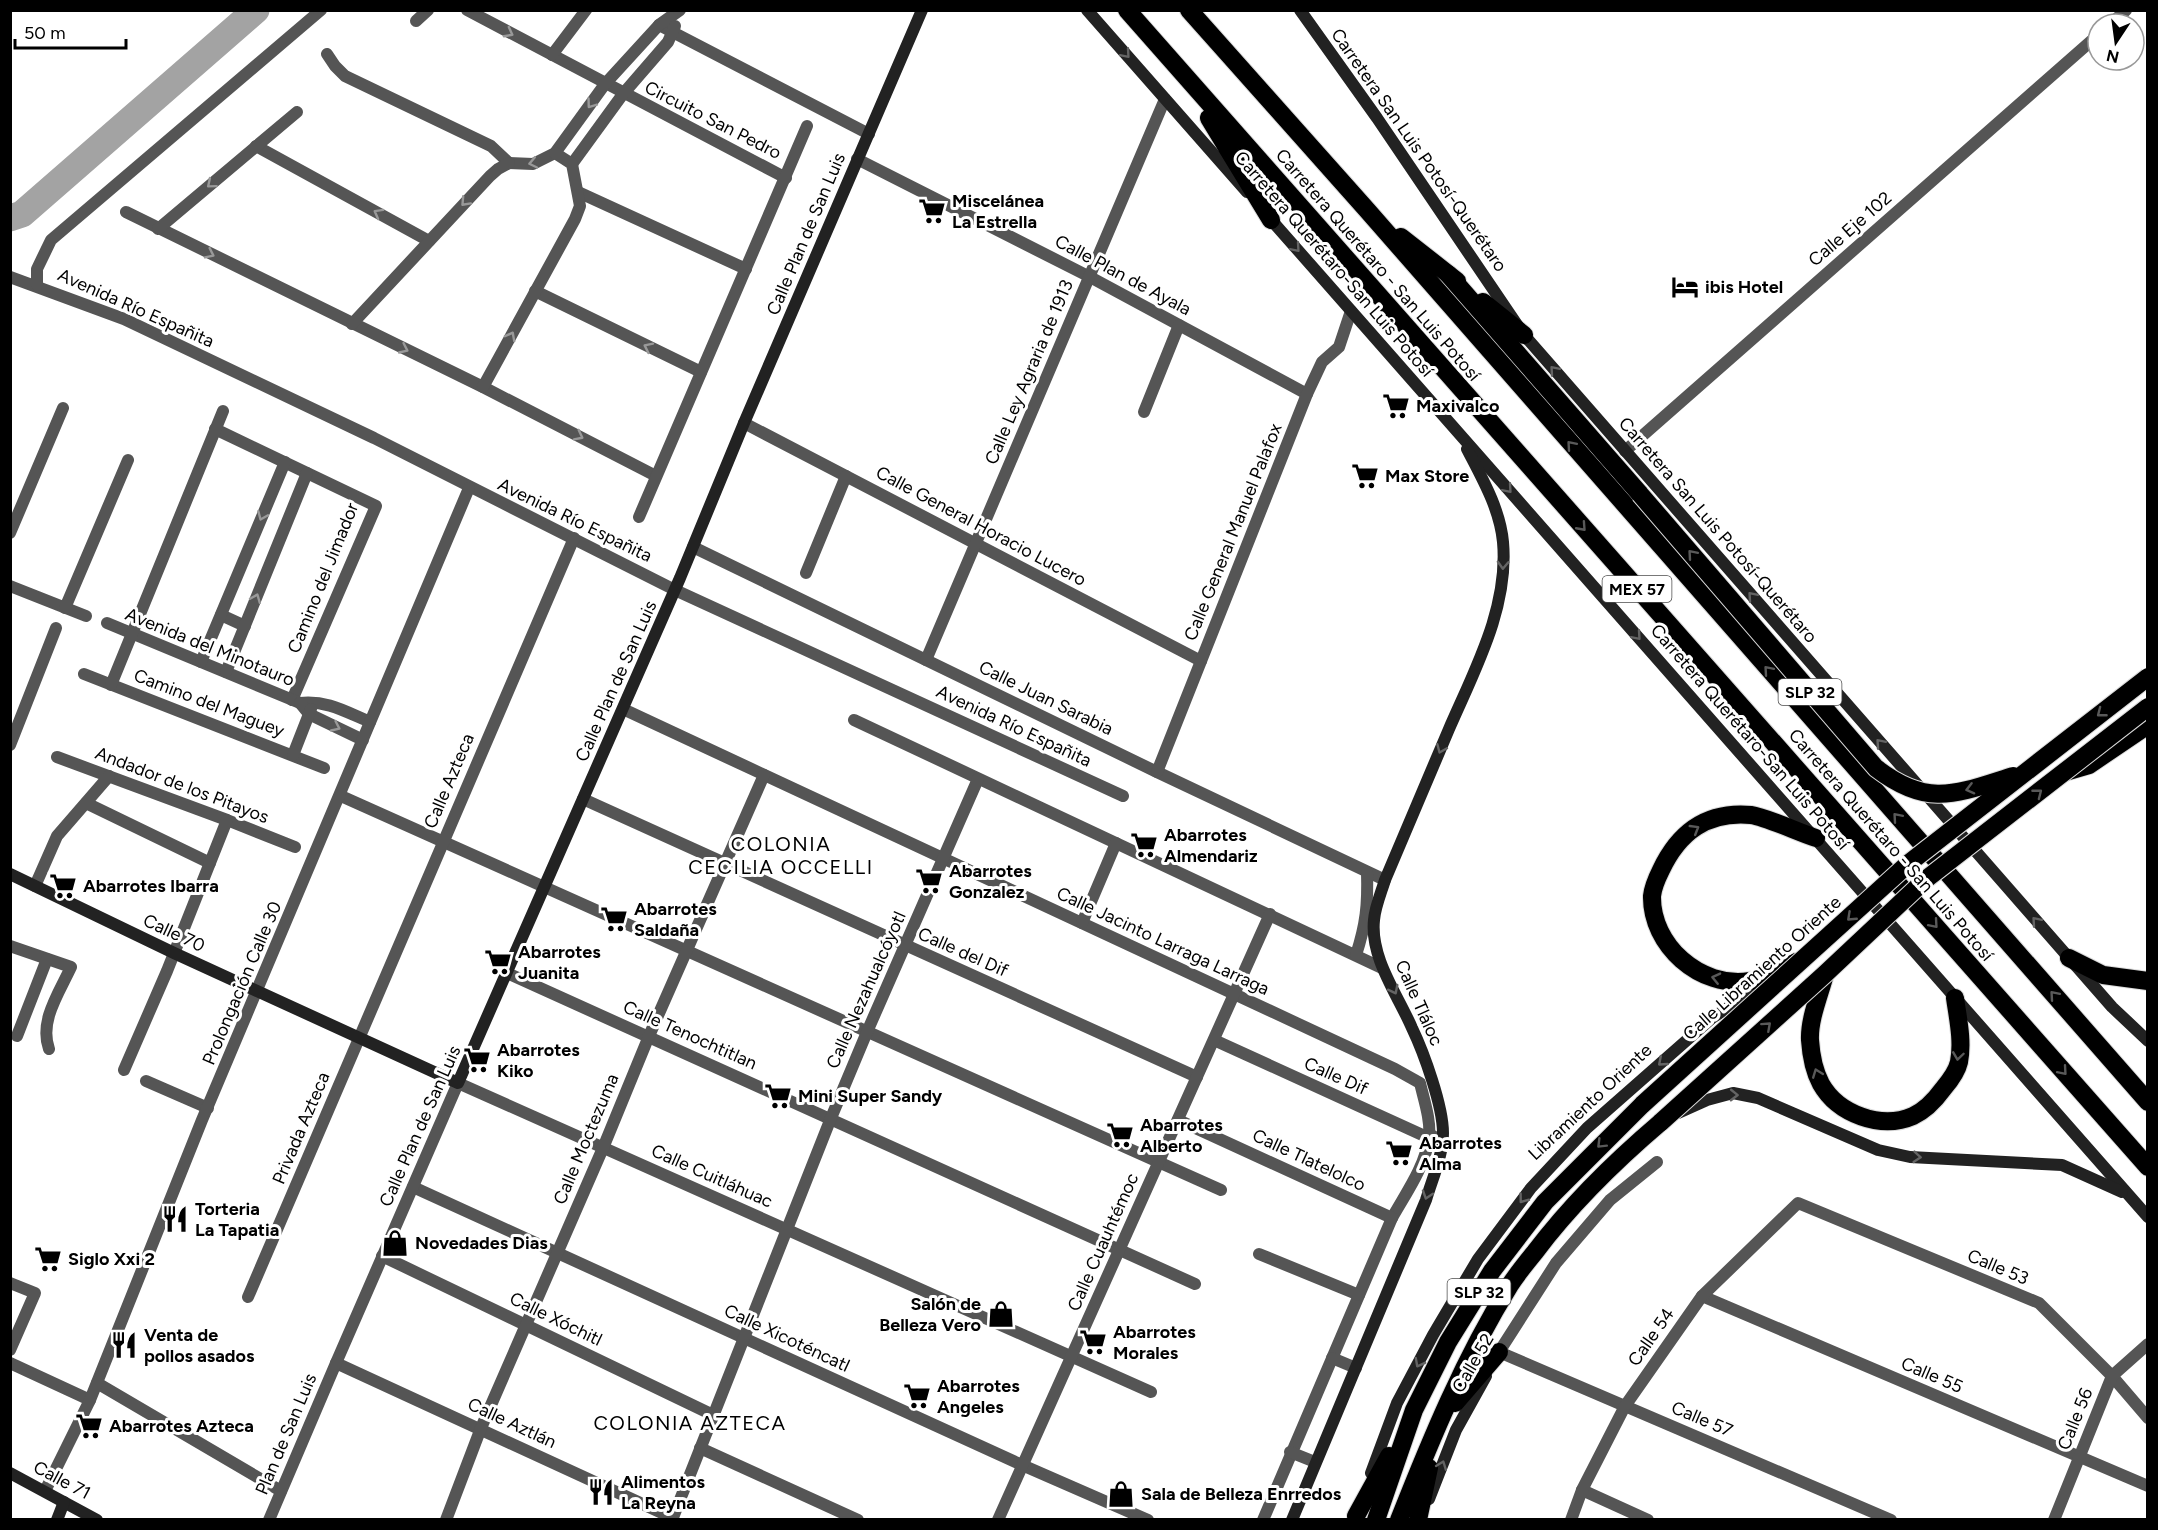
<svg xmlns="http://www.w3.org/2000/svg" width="2158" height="1530" viewBox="0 0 2158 1530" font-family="Figtree,sans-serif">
	<rect width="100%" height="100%" fill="#fff"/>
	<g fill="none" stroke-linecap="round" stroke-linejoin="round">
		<path stroke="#a3a3a3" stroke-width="27" d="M10,218L22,214L256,10"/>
		<defs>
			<g id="highway">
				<path d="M1127,10L2148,1167"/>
				<path d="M1189,10L1367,210L2148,1102"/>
				<path d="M1209,118L1271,220"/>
				<path d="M1401,237L1457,281"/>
				<path d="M1448,274L1640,494"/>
				<path d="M1483,302L1524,335"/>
				<path d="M2065,772L2089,765L2148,725"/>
				<path d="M2069,958L2103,975L2148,981"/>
				<path d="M1796,962C1782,970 1766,979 1750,981C1700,989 1651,945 1652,896C1653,887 1657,878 1661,870C1679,832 1707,811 1751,815C1766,817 1800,833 1816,838"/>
				<path d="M1825,974C1820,994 1809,1019 1810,1040C1811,1055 1814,1071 1821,1084C1838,1114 1881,1130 1913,1116C1926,1110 1935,1100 1943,1089C1949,1082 1957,1071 1959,1062C1963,1041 1958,1019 1955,998"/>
				<path d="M1455,1403L1499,1352"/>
				<path d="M1356,1516L1389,1456"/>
				<path d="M1376,1520L1414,1410L1448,1342L1492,1271L1545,1202L1643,1104"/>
				<path d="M1399,1520C1431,1439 1464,1359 1510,1285C1517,1274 1526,1263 1535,1252C1572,1203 1614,1162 1661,1122"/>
				<path d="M1418,1520L1429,1468"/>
			</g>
		</defs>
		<use href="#highway" stroke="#dbdbdb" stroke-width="20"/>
		<g stroke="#555" stroke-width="12">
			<path d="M467,10L786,178"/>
			<path d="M416,21L428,10"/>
			<path d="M2111,24L2126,10"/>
			<path d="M659,25L869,134"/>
			<path d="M327,54L335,66L345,76L491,146L509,163"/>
			<path d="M552,55L586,10"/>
			<path d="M256,146L429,241"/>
			<path d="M857,159L1090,277L1307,394"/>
			<path d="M509,163L533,164L555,153L605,84L659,25L680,10"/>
			<path d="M572,164L623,94L668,42L675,26"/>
			<path d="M578,192L746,269"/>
			<path d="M126,212L483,387L656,476"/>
			<path d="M158,229L297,112"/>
			<path d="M10,277L124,319L374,438L675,590L1123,796"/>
			<path d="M37,285V269L51,240L321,10"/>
			<path d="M535,291L701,372"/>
			<path d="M352,324L490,176L498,169L509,163"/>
			<path d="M483,387L575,219L580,206L572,164L555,153"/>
			<path d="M1144,412L1179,325"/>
			<path d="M744,423L1201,661"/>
			<path d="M215,429L376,506L292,700"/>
			<path d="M1625,451L2098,35"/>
			<path d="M639,517L807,126"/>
			<path d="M10,533L63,408"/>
			<path d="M693,547L1157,772L1385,880"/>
			<path d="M806,573L846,476"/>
			<path d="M10,586L86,616"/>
			<path d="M65,608L128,460"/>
			<path d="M221,615L245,626"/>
			<path d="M107,623L300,703C327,700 346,712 370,722"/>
			<path d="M926,660L1165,99"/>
			<path d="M201,662L285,462"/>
			<path d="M226,672L307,473"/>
			<path d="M84,674L324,768"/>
			<path d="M111,685L223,411"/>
			<path d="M300,703L309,714L363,740"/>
			<path d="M623,709L1395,1069L1420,1083C1424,1100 1431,1120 1429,1138C1425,1167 1406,1193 1392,1218L1263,1520"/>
			<path d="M854,720L1382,968"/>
			<path d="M10,745L56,628"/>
			<path d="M293,755L311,709"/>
			<path d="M57,757L227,820L295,847"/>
			<path d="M1157,772L1307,394L1322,362L1339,347L1351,311"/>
			<path d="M341,796L1221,1190"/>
			<path d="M583,799L1197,1077"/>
			<path d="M86,803L210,863"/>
			<path d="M35,886L57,836L109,776"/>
			<path d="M1082,923L1116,843"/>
			<path d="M10,946L71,967C59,993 39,1021 49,1049"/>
			<path d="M1356,955C1366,924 1368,905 1367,872"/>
			<path d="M507,973L1195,1284"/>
			<path d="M17,1036L47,959"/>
			<path d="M1214,1040L1429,1138L1433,1136"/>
			<path d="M124,1070L167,971L227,820"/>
			<path d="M146,1081L208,1108"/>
			<path d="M1178,1120L1392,1218"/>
			<path d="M1657,1162L1610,1200L1556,1263L1499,1352L1891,1520"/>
			<path d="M413,1187L1022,1465L1148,1520"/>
			<path d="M1259,1254L1359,1295"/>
			<path d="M382,1256L713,1415"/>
			<path d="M10,1283L35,1293L10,1350"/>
			<path d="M1702,1296L2148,1486"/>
			<path d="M248,1297L574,538"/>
			<path d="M1332,1358L1356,1368"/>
			<path d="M10,1363L90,1400"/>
			<path d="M336,1363L673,1518"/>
			<path d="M97,1383L281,1491"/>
			<path d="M700,1448L858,1520"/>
			<path d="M1290,1452L1315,1462"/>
			<path d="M1582,1490L1648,1520"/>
			<path d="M45,1491L90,1400L202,1120L469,488"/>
			<path d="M269,1520L336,1363L458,1083L1151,1392"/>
			<path d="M446,1520L481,1428L603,1148L649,1036L764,775"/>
			<path d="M672,1520L831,1118L867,1032L978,779"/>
			<path d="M998,1520L1270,914"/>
			<path d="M1571,1520L1582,1490L1625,1406L1702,1296L1798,1203L2039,1303L2112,1376L2148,1418"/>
			<path d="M2054,1520L2112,1376L2148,1344"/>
		</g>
		<g stroke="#222" stroke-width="12">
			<path d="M1087,10L1247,192"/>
			<path d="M1300,10L1377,118L1524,335L2112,1007L2148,1041"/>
			<path d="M1266,214L2148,1217"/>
			<path d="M10,874L174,953L458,1083L680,578L744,423L922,10"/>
			<path d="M1678,1113L1707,1100L1733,1093L1758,1098L1878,1150L1910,1157L2062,1165L2122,1192"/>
			<path d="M10,1473L97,1520"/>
			<path d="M1371,1473L1397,1403L1433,1335L1478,1259L1531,1188L1587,1128L1712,1018L1769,981"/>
			<path d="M1429,1499L1456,1430L1486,1376"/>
			<path d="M57,1520L64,1502"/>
			<path d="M1292,1520L1426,1200C1432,1179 1443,1156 1443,1133C1443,1106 1424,1053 1412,1028C1398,995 1370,958 1374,920C1375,907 1381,893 1385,880C1406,830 1428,779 1449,729C1474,671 1509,608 1503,542C1500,509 1482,478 1467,449"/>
		</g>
		<use href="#highway" stroke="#000" stroke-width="18"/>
		<defs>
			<g id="highway-bridge">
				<path d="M1640,494L1876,768C1928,808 1956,794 2013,776"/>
				<path d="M1643,1104L1909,863L2148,677"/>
				<path d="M1661,1122L1825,974L1925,880L2148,707"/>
			</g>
		</defs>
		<use href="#highway-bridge" stroke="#dbdbdb" stroke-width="20" stroke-linecap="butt"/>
		<use href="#highway-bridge" stroke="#000" stroke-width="18"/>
	</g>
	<defs><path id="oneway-chevron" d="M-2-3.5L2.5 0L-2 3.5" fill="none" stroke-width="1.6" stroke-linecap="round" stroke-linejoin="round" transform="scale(1.5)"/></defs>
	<g stroke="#999">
		<use href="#oneway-chevron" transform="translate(509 33) rotate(28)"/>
		<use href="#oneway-chevron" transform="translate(591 104) rotate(126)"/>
		<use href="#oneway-chevron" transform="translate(533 163) rotate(168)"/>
		<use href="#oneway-chevron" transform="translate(211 184) rotate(140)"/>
		<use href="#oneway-chevron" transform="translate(465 202) rotate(133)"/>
		<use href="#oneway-chevron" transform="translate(378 213) rotate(-151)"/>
		<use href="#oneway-chevron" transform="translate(210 254) rotate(26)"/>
		<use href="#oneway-chevron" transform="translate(511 336) rotate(-62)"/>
		<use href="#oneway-chevron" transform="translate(648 347) rotate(-154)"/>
		<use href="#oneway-chevron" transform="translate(404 349) rotate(25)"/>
		<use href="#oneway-chevron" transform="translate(579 436) rotate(27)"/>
		<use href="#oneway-chevron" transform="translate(262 516) rotate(113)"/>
		<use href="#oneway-chevron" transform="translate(256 598) rotate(-68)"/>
		<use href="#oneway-chevron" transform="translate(336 727) rotate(25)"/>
	</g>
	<g stroke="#646464">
		<use href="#oneway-chevron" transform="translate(1126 54) rotate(49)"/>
		<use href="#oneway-chevron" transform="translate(1296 248) rotate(49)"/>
		<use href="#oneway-chevron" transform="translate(1554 370) rotate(-131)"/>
		<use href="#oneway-chevron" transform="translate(1508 489) rotate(49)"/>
		<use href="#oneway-chevron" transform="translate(1503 565) rotate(92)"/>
		<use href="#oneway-chevron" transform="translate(1752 596) rotate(-131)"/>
		<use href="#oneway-chevron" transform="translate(1637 636) rotate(49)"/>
		<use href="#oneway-chevron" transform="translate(1880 743) rotate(-131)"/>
		<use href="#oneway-chevron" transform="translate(1441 749) rotate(113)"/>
		<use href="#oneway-chevron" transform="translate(2036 921) rotate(-131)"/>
		<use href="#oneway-chevron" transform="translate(1394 990) rotate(63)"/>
		<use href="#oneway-chevron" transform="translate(1662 1062) rotate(139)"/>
		<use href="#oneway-chevron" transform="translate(1734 1095) rotate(1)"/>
		<use href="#oneway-chevron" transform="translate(1917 1157) rotate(5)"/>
		<use href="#oneway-chevron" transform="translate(1427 1195) rotate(108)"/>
		<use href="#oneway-chevron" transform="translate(1523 1199) rotate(127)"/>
		<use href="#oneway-chevron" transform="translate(1419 1363) rotate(118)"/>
		<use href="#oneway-chevron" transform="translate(1442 1465) rotate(-69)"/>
	</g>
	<g stroke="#595959">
		<use href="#oneway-chevron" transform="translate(1571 445) rotate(-131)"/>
		<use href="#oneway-chevron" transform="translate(1582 527) rotate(48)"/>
		<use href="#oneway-chevron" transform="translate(1692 554) rotate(-131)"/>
		<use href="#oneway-chevron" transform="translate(1768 670) rotate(-131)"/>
		<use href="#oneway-chevron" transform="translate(2101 713) rotate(142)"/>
		<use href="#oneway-chevron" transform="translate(1970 789) rotate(166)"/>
		<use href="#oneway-chevron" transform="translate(2038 793) rotate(-38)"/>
		<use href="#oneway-chevron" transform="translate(1897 817) rotate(-131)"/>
		<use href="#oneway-chevron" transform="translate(1695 829) rotate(-31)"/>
		<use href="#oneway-chevron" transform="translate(1851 917) rotate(137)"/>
		<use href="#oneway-chevron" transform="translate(1934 924) rotate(49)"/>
		<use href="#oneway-chevron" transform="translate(1716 978) rotate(-167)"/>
		<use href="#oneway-chevron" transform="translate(2054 995) rotate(-131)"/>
		<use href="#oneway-chevron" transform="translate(1767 1026) rotate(-42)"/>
		<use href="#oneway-chevron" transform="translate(1958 1056) rotate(98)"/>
		<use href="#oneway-chevron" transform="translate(2063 1071) rotate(49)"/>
		<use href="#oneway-chevron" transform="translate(1817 1073) rotate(-111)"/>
		<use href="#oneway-chevron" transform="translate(1601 1144) rotate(135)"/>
	</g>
	<defs>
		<symbol id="supermarket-bare" viewBox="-9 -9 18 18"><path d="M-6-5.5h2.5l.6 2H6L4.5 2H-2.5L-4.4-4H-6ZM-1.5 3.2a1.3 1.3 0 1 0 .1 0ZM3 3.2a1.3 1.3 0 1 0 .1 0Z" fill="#000" stroke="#fff" stroke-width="2.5" paint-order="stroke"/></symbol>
		<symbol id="hotel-bare" viewBox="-9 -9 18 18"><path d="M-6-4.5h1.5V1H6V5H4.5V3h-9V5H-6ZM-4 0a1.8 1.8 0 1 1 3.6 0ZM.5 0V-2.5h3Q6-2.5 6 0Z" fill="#000" stroke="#fff" stroke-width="2.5" paint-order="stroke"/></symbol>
		<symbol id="restaurant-bare" viewBox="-9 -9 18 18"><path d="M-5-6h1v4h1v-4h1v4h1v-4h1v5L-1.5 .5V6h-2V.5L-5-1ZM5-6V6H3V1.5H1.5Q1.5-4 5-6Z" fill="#000" stroke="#fff" stroke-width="2.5" paint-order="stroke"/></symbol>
		<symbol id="shop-bare" viewBox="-9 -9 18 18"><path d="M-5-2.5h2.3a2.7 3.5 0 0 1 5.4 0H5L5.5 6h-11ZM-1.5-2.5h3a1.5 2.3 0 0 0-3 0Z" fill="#000" stroke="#fff" stroke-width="2.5" paint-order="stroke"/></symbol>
	</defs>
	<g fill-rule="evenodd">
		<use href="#supermarket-bare" x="913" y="192" width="38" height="38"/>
		<use href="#hotel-bare" x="1666" y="268" width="38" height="38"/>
		<use href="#supermarket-bare" x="1377" y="387" width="38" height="38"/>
		<use href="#supermarket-bare" x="1346" y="457" width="38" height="38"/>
		<use href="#supermarket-bare" x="1125" y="826" width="38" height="38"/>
		<use href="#supermarket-bare" x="910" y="862" width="38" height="38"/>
		<use href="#supermarket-bare" x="44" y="867" width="38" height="38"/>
		<use href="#supermarket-bare" x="595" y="900" width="38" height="38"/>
		<use href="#supermarket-bare" x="479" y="943" width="38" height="38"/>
		<use href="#supermarket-bare" x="458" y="1041" width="38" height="38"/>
		<use href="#supermarket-bare" x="759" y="1077" width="38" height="38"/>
		<use href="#supermarket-bare" x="1101" y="1116" width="38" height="38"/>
		<use href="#supermarket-bare" x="1380" y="1134" width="38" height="38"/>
		<use href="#restaurant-bare" x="156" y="1200" width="38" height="38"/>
		<use href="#shop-bare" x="376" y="1224" width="38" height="38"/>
		<use href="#supermarket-bare" x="29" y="1240" width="38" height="38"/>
		<use href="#shop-bare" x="982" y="1295" width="38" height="38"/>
		<use href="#supermarket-bare" x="1074" y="1323" width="38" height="38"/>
		<use href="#restaurant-bare" x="105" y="1326" width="38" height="38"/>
		<use href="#supermarket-bare" x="898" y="1377" width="38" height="38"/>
		<use href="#supermarket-bare" x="70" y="1407" width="38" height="38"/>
		<use href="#restaurant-bare" x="582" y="1473" width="38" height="38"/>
		<use href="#shop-bare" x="1102" y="1475" width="38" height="38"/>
	</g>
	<g text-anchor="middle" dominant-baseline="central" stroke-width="6" stroke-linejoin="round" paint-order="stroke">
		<g fill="#fff" stroke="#4c4c4c" stroke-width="1.5">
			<rect x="1602.5" y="576" width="69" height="26" rx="4.5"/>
			<rect x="1778.5" y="679" width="63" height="26" rx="4.5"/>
			<rect x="1447.5" y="1279" width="63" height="26" rx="4.5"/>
		</g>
		<g font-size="16" font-weight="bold" fill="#000">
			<text x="1637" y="589">MEX 57</text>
			<text x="1810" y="692">SLP 32</text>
			<text x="1479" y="1292">SLP 32</text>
		</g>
		<g font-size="18" fill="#000" stroke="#fff">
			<text transform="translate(713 120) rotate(27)">Circuito San Pedro</text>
			<text transform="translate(1419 150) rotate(55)">Carretera San Luis Potosí-Querétaro</text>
			<text transform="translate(1850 229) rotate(-41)">Calle Eje 102</text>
			<text transform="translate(806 234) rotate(-67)">Calle Plan de San Luis</text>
			<text transform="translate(1334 264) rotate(49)">Carretera Querétaro-San Luis Potosí</text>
			<text transform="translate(1378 265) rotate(49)">Carretera Querétaro - San Luis Potosí</text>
			<text transform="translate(1123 275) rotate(28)">Calle Plan de Ayala</text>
			<text transform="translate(136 308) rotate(24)">Avenida Río Españita</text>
			<text transform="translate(1029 372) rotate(-67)">Calle Ley Agraria de 1913</text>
			<text transform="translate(575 520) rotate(26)">Avenida Río Españita</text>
			<text transform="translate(981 526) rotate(28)">Calle General Horacio Lucero</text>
			<text transform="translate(1718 530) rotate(49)">Carretera San Luis Potosí-Querétaro</text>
			<text transform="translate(1233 532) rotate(-68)">Calle General Manuel Palafox</text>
			<text transform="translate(323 578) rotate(-68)">Camino del Jimador</text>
			<text transform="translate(210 647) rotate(22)">Avenida del Minotauro</text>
			<text transform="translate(616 681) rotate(-66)">Calle Plan de San Luis</text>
			<text transform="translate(1046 698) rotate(26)">Calle Juan Sarabia</text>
			<text transform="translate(209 703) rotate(21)">Camino del Maguey</text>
			<text transform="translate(1014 726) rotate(25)">Avenida Río Españita</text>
			<text transform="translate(1750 737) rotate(49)">Carretera Querétaro-San Luis Potosí</text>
			<text transform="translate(449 781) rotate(-67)">Calle Azteca</text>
			<text transform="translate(182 785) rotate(21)">Andador de los Pitayos</text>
			<text transform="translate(1891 845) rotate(49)">Carretera Querétaro - San Luis Potosí</text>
			<text transform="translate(174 933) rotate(25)">Calle 70</text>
			<text transform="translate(1163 941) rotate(25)">Calle Jacinto Larraga Larraga</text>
			<text transform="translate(963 952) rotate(24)">Calle del Dif</text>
			<text transform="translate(1762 968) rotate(-42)">Calle Libramiento Oriente</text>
			<text transform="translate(242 983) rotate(-67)">Prolongación Calle 30</text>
			<text transform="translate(866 990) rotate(-66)">Calle Nezahualcóyotl</text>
			<text transform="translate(1419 1003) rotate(66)">Calle Tláloc</text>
			<text transform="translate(690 1035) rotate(24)">Calle Tenochtitlan</text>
			<text transform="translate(1336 1076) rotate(24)">Calle Dif</text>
			<text transform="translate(1590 1102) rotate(-43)">Libramiento Oriente</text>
			<text transform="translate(420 1126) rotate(-66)">Calle Plan de San Luis</text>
			<text transform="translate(301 1128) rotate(-67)">Privada Azteca</text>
			<text transform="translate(586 1139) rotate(-67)">Calle Moctezuma</text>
			<text transform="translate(1309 1160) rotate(25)">Calle Tlatelolco</text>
			<text transform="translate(712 1176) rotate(24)">Calle Cuitláhuac</text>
			<text transform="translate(1103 1242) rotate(-66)">Calle Cuauhtémoc</text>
			<text transform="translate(1998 1267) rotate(23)">Calle 53</text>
			<text transform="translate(556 1319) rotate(26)">Calle Xóchitl</text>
			<text transform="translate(1651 1337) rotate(-55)">Calle 54</text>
			<text transform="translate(787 1338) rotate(25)">Calle Xicoténcatl</text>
			<text transform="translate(1473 1363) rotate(-60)">Calle 52</text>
			<text transform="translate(1932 1375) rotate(23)">Calle 55</text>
			<text transform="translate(1702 1419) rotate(23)">Calle 57</text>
			<text transform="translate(2075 1419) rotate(-68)">Calle 56</text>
			<text transform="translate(512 1423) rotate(25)">Calle Aztlán</text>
			<text transform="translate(286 1434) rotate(-67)">Plan de San Luis</text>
			<text transform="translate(62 1480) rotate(28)">Calle 71</text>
		</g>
		<g font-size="18" font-weight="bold" fill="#000" stroke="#fff" text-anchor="start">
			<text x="952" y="201">Miscelánea<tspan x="952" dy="21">La Estrella</tspan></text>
			<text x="1705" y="287">ibis Hotel</text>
			<text x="1416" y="406">Maxivalco</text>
			<text x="1385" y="476">Max Store</text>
			<text x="1164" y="835">Abarrotes<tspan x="1164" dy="21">Almendariz</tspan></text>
			<text x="949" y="871">Abarrotes<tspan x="949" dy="21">Gonzalez</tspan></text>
			<text x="83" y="886">Abarrotes Ibarra</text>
			<text x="634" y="909">Abarrotes<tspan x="634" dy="21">Saldaña</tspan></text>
			<text x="518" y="952">Abarrotes<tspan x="518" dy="21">Juanita</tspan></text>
			<text x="497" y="1050">Abarrotes<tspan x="497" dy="21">Kiko</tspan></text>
			<text x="798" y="1096">Mini Super Sandy</text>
			<text x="1140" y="1125">Abarrotes<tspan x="1140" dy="21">Alberto</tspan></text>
			<text x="1419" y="1143">Abarrotes<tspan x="1419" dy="21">Alma</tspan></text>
			<text x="195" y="1209">Torteria<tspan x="195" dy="21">La Tapatia</tspan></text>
			<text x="415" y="1243">Novedades Dias</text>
			<text x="68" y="1259">Siglo Xxi 2</text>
			<text x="981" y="1304" text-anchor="end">Salón de<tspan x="981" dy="21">Belleza Vero</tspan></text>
			<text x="1113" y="1332">Abarrotes<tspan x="1113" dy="21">Morales</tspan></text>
			<text x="144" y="1335">Venta de<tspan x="144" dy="21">pollos asados</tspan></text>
			<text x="937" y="1386">Abarrotes<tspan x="937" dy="21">Angeles</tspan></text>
			<text x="109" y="1426">Abarrotes Azteca</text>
			<text x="621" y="1482">Alimentos<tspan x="621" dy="21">La Reyna</tspan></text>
			<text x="1141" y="1494">Sala de Belleza Enrredos</text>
		</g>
		<g font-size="20" letter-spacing="1.5" fill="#000" stroke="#fff">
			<text x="781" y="844">COLONIA<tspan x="781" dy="23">CECILIA OCCELLI</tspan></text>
			<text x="690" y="1423">COLONIA AZTECA</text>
		</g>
	</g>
	<rect width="2158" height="1530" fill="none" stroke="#000000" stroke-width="24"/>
	<g transform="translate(2116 42) rotate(193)"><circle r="28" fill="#ffffff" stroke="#999999" stroke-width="1.5"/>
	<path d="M0-4.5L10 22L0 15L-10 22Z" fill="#000000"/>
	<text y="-9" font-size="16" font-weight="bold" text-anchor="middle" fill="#000000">N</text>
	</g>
	<path d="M15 39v9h111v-9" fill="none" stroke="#000000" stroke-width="3"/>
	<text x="24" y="39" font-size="18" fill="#000000" stroke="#ffffff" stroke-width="4.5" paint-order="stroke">50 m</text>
</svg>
